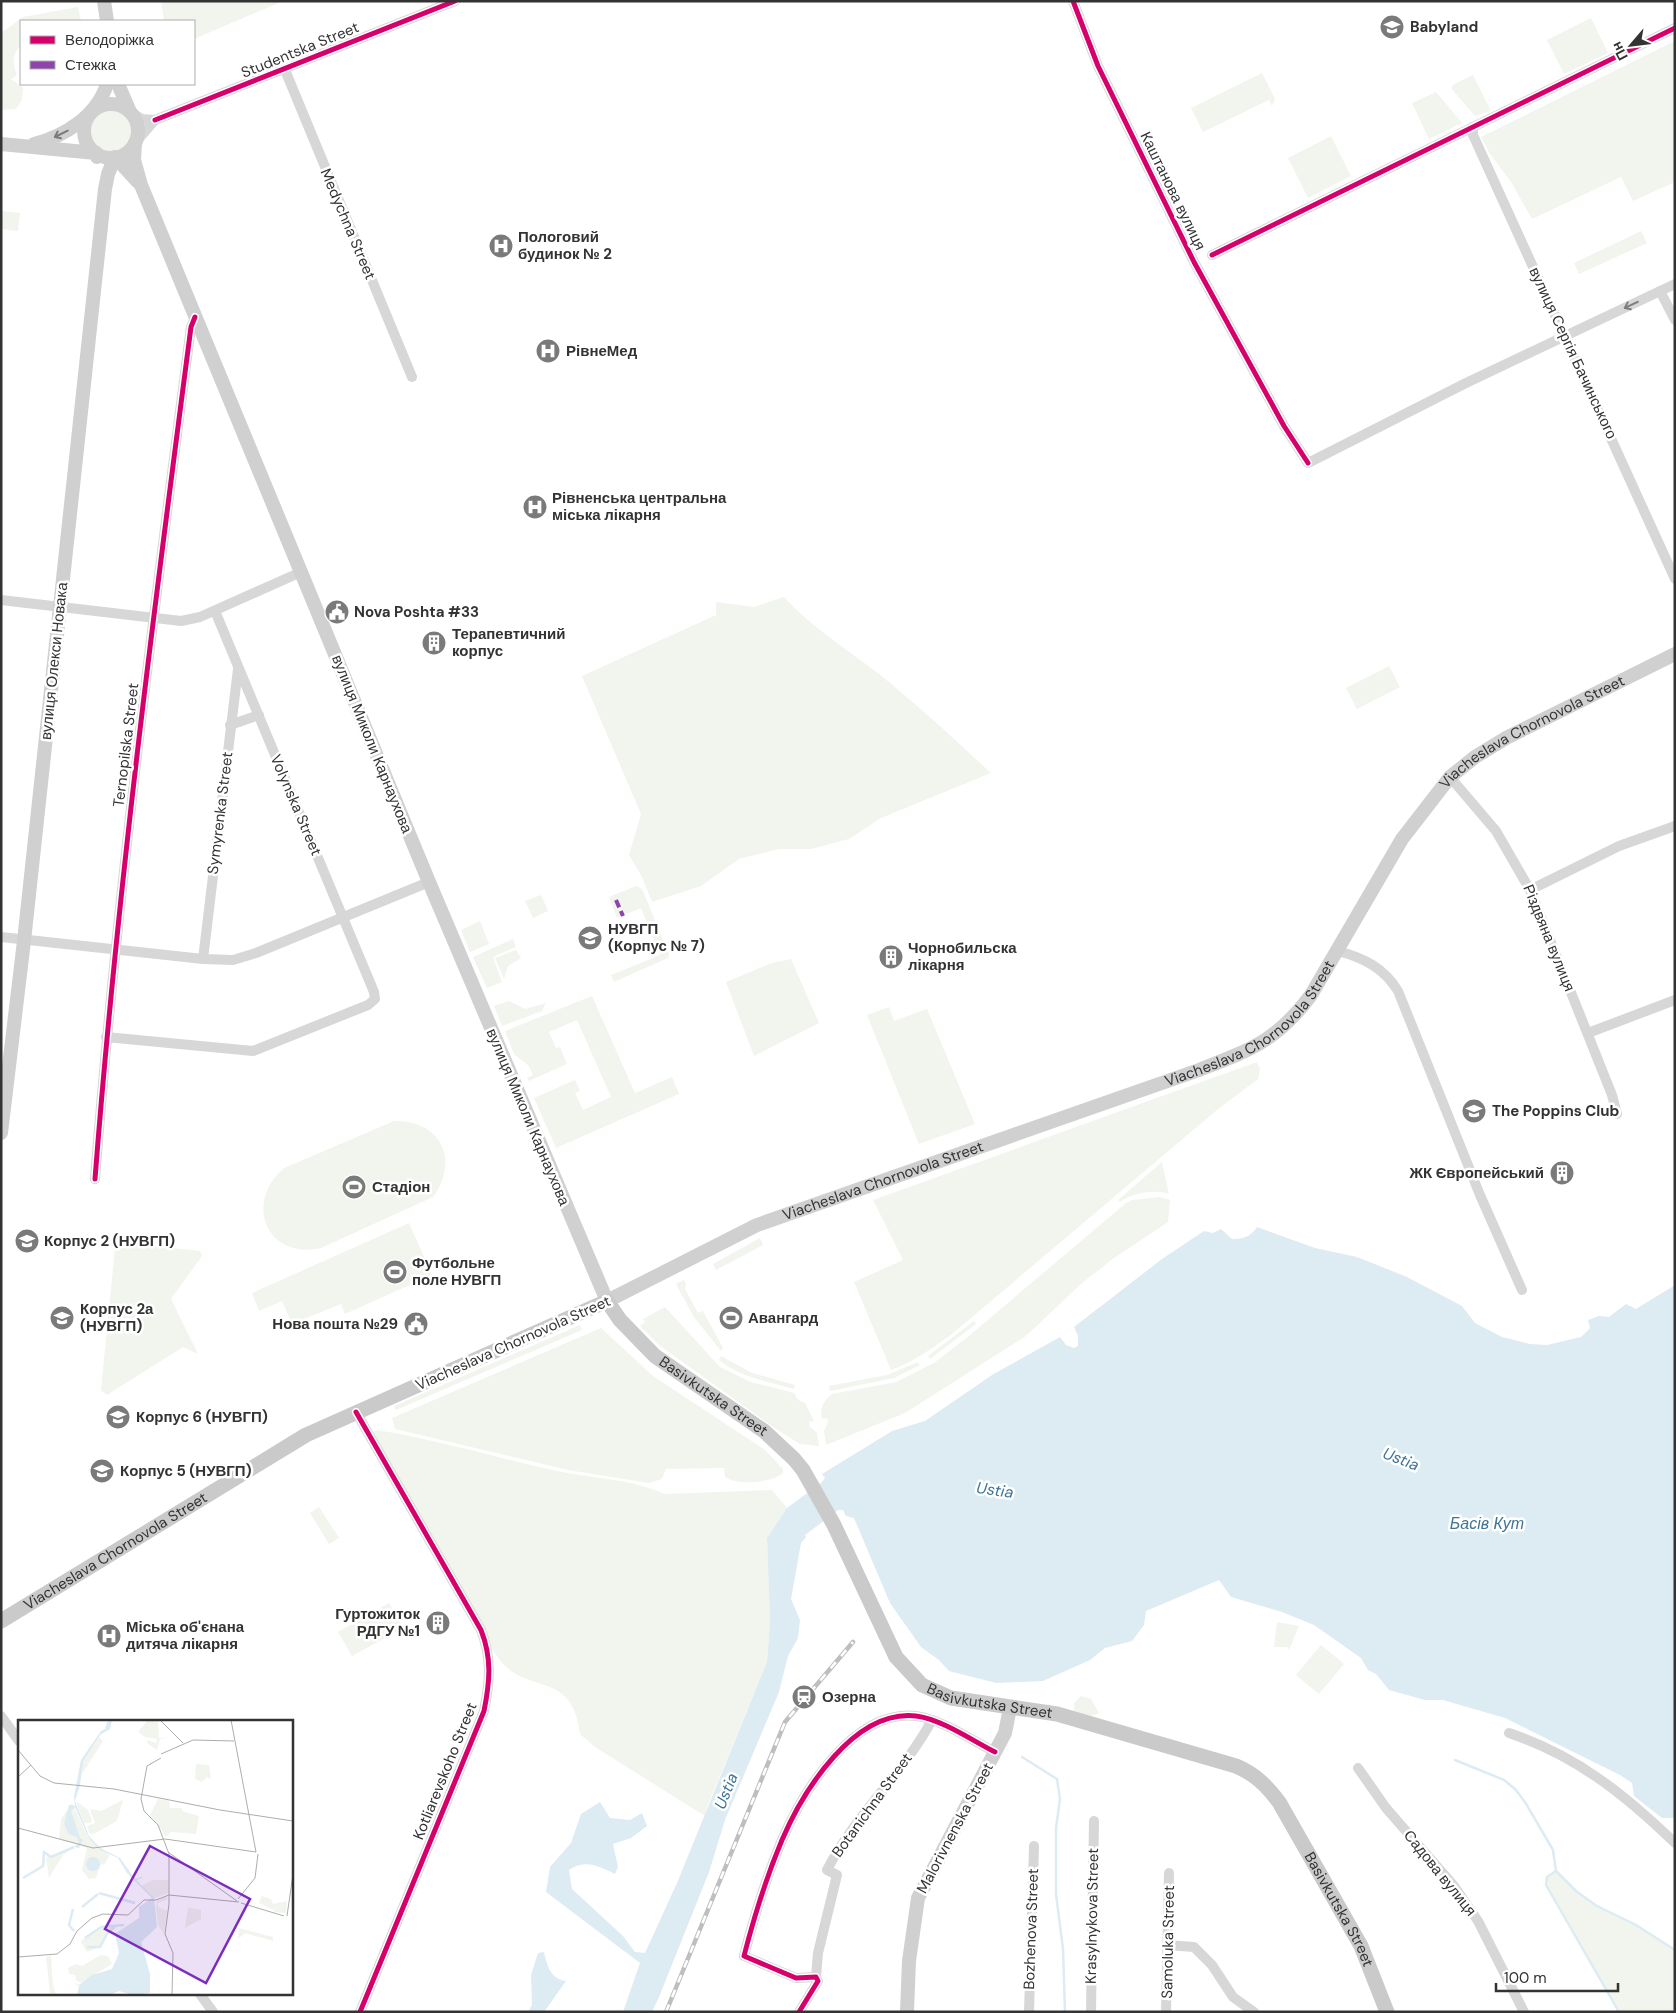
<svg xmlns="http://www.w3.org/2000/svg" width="1676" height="2013" viewBox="0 0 1676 2013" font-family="'DM Sans',sans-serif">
	<rect width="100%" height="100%" fill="#fff"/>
	<g fill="#f1f5ed">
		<path d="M168,1H283L194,39V21H164L161,2Z"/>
		<path d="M78,7L81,21H21V45C12,54 12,63 17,75L11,79L23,88L22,100L16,109L1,110V33L23,17Z"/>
		<path d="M1591,18L1608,53L1564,74L1547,40Z"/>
		<path d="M1675,41V182L1633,201L1621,177L1532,219L1511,182L1490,154L1481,137Z"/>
		<path d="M1262,73L1275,99L1272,106L1269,100L1203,132L1191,108Z"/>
		<path d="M1473,75L1491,111L1475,116L1451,88L1454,84Z"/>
		<path d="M1436,92L1462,123L1429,139L1412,103Z"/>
		<circle cx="111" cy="130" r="22"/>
		<path d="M1331,136L1351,176L1308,198L1288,158Z"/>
		<path d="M1,211L20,213L18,231L1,229Z"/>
		<path d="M1641,231L1647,243L1579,274L1574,263Z"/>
		<path d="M784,597C811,627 847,649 879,674C918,705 954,739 991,773L881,818L849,839L811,849H779L739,859L701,886L652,902L642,877L629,855L641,814L582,676L716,615V602L754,607Z"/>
		<path d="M1389,666L1400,687L1357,709L1346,688Z"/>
		<path d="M636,886L642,889L669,954L668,958L614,982L611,975L660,955L641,908L617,918L609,897Z"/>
		<path d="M541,895L548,911L533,918L525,901Z"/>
		<path d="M480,921L489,944L470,952L461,930Z"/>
		<path d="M513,939L516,947L493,957L502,982L487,988L473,957Z"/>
		<path d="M516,950L521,958L508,966L504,979L495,958Z"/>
		<path d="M791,959L819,1023L754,1056L726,982L772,963Z"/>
		<path d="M592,996L635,1093L672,1077L679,1094L556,1148L534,1098L575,1080L580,1091L575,1093L583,1110L611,1097L577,1020L549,1032L556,1048L560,1047L567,1064L529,1081L527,1078L533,1075L529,1066L514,1054L505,1031Z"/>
		<path d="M509,1001L525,1009L546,1003L542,1011L502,1026L494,1006Z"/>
		<path d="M889,1007L894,1021L927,1009L975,1124L919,1144L867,1015Z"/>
		<path d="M1257,1062L1260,1069L1258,1079L1218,1109L952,1334C932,1348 914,1362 891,1370L854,1282L903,1260L873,1200Z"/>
		<path d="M394,1121C441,1120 460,1160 433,1197L321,1248C267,1260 243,1203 284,1168Z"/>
		<path d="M1162,1162L1169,1194C1156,1189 1131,1193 1120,1202L1118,1200Z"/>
		<path d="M1160,1197L1170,1200L1168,1222L1114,1258L1082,1283L1026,1336L905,1413L826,1445L824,1431L828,1422L827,1418L822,1419C819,1409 824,1400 832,1394L896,1382L934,1363L970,1335L1126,1203L1132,1200Z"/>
		<path d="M409,1223L432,1275L345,1314L341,1304L292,1324L282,1301L259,1311L252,1293Z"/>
		<path d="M760,1238L763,1245L716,1270L713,1264Z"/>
		<path d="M120,1242L200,1251L202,1256L171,1299L198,1354L183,1347L107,1395L101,1390L115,1248Z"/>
		<path d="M684,1280L686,1284L685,1289L698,1313L703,1311L723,1348L721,1351L694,1317L676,1284Z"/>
		<path d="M665,1307L720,1367L751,1382L794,1393L798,1400L805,1403L814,1421L809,1422L810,1427L817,1433L819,1446L800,1444L776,1429L659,1345L640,1326L645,1322L643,1319Z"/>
		<path d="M974,1321L976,1324L930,1359L928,1356Z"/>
		<path d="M580,1325L582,1330L396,1410L394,1406Z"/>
		<path d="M601,1328L653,1376L765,1450L783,1469V1473C771,1483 738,1486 725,1477L724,1468L666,1469L662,1479L649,1483L568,1470L395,1429L392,1418Z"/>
		<path d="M721,1356L752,1373L795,1385L794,1389C769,1382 739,1377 719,1360Z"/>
		<path d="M918,1362L920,1365L894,1378L830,1391L829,1386L887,1375Z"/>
		<path d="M376,1430C441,1440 503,1460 567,1473C600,1479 635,1480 664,1494L772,1490L787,1508L767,1538L770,1620L767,1662L707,1807L705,1816L595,1747L580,1734C573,1669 527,1696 499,1659C486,1643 480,1620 469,1602C437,1545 405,1489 373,1432Z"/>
		<path d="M319,1507L339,1538L329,1544L310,1513Z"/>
		<path d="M389,1603L403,1628L352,1656L338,1632Z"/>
		<path d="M1277,1622L1299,1626L1289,1650L1287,1647H1274Z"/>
		<path d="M1321,1645L1344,1664L1319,1694L1296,1675Z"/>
		<path d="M1081,1696L1091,1699L1099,1713L1091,1716L1074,1712V1703Z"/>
		<path d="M1556,1871L1576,1891L1597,1906L1636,1925L1675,1950V2012H1619L1546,1885L1547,1877Z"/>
	</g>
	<g fill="#ddebf3">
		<path d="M1257,1227L1315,1248L1357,1257L1407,1277L1462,1306L1475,1323L1502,1337L1530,1344L1547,1345L1581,1337L1590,1328L1588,1320L1599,1316L1609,1317L1626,1304L1636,1309L1675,1285V1818H1662L1634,1796L1632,1783L1620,1775L1505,1718L1443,1700H1425L1389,1690L1376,1674L1368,1670L1361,1658L1314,1625L1282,1612L1231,1597L1219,1580L1146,1611L1144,1625L1132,1641L1105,1648L1090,1660L1043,1681L996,1683L949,1671L939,1660L921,1647L890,1603L854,1518L846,1516L843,1510H838L805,1535L806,1537L801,1543L791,1599L800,1620L798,1638L788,1656L779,1692L725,1820L709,1872L659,1997L652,2012H623L640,1963L546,1892L550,1867L571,1843L581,1814L600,1802L610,1818L630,1820L642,1813L647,1826L631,1838L613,1844L618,1867L615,1874C598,1866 586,1859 569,1870L572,1889L623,1936L635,1952L645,1953L677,1883L767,1662L770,1620L767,1538L787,1508L822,1482L825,1478L822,1474L892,1431L925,1421L992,1375L1060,1337L1066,1345L1074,1348L1078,1346V1336L1074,1327L1162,1259L1204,1231L1213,1233L1221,1229L1232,1239C1244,1239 1250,1237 1257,1227Z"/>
		<path d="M544,1952C547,1965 550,1979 566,1981L544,2012H528L532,2005L531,1975L538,1953Z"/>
	</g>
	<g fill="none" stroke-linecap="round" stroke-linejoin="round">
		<g stroke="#ddebf3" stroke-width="2.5">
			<path d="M1022,1757L1057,1779L1060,1799L1056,1828V1894L1063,1949L1065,2012"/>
			<path d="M1455,1760L1504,1780L1515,1789L1525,1802L1553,1850L1556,1871L1576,1891L1597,1906L1636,1925L1675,1950"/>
			<path d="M1556,1871L1547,1877L1546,1885L1619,2012"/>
		</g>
		<g stroke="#d7d7d7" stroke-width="10">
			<path d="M1073,1L1098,66L1194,262L1284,426L1308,463L1466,383L1675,284"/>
			<path d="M285,70L412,377"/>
			<path d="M130,112L142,119L155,120"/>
			<path d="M1473,127V135L1675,579"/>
			<path d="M135,143L155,120L455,1"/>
			<path d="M1212,255L1675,28"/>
			<path d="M1660,291L1675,320"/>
			<path d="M1,600L181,621L200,617L301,572"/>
			<path d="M230,725L259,715"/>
			<path d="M1450,777L1496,831L1530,890L1612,1095L1617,1114"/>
			<path d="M1530,890L1619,846L1675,826"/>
			<path d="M1,937L203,959L233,960L256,953L429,882"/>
			<path d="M1338,951C1364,958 1384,968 1398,991L1480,1195L1522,1290"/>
			<path d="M203,959L238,669"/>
			<path d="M1588,1033L1675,1000"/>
			<path d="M106,1037L253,1051L368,1005L375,999L374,992L215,611"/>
			<path d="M95,1179C117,894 154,610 191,327L195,317"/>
			<path d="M356,1412L481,1630C492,1658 490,1681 484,1711L360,2012"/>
			<path d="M1,1716L19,1741"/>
			<path d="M1509,1733C1577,1756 1624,1794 1675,1843"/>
			<path d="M1358,1768L1386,1808L1454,1886L1478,1921L1524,2012"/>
			<path d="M1167,1945L1194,1947L1212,1965L1233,1997L1254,2012"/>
			<path d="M816,1977L818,1953L837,1875L827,1870C855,1815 903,1774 932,1720"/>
			<path d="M200,1994L213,2012"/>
			<path d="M799,2012L818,1981L816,1977L796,1978L744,1956C754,1917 766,1878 782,1840C803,1791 854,1709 916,1716C941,1719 973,1741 995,1752"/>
			<path d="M1029,2012L1034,1846"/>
			<path d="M1091,2012L1094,1821"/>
			<path d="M1166,2012L1169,1873"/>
		</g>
		<g stroke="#d0d0d0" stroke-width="14">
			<path d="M104,1L107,21"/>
			<path d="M118,84L130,112"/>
			<circle cx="111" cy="131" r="27"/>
			<path id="s1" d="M135,143L134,160L141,185L429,882L607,1301L757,1225L1199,1070C1250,1050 1277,1041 1311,995L1402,839L1450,777L1475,757L1506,738L1675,654"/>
			<path d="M1,144L96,153L97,157"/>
			<path d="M34,144C65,136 97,116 107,84"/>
			<path d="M1,1133L24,941L105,189L108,174L115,157L138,182"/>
			<path d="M907,2012L909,1961L918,1898L1005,1733L1010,1708"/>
		</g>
		<path stroke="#cacaca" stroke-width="15" id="s2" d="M1,1621L306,1435L607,1301L620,1320L655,1356L764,1431L794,1459L803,1470L834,1525L896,1657L922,1685L951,1698L1057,1714L1236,1766C1255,1774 1266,1785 1279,1802L1361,1946L1387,2012"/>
		<defs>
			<path id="rail" d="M666,2012L785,1722L853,1642"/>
		</defs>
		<use href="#rail" stroke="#bebebe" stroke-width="4.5"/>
		<use href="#rail" stroke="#fff" stroke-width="2.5" stroke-dasharray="8" stroke-linecap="butt"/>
		<path stroke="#8e44ad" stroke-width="4" stroke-dasharray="8 4" stroke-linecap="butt" d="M616,900L623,916"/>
		<defs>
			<g id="cycleway">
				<path d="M1073,1L1098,66L1194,262L1284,426L1308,463"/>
				<path d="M155,120L455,1"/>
				<path d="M1212,255L1675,28"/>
				<path d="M95,1179C117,894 154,610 191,327L195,317"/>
				<path d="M356,1412L481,1630C492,1658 490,1681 484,1711L360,2012"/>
				<path d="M799,2012L818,1981L816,1977L796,1978L744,1956C754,1917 766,1878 782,1840C803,1791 854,1709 916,1716C941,1719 973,1741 995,1752"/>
			</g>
		</defs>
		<use href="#cycleway" stroke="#fff" stroke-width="8"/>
		<use href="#cycleway" stroke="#d6006c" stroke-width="5"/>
	</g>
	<defs><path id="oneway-shaft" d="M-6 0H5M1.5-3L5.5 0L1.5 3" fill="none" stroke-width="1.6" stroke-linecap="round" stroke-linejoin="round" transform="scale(1.25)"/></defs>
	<use stroke="#7a7a7a" href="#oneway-shaft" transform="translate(61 134) rotate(154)"/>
	<use stroke="#7d7d7d" href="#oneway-shaft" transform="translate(1631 305) rotate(155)"/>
	<defs>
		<symbol id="school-disc" viewBox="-11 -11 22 22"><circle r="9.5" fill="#7a7a7a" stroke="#fff"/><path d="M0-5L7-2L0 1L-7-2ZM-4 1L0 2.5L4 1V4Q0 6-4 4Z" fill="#fff"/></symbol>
		<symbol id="hospital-disc" viewBox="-11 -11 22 22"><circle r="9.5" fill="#7a7a7a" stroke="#fff"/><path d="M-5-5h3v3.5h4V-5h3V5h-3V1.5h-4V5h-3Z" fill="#fff"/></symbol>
		<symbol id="civic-disc" viewBox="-11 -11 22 22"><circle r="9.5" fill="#7a7a7a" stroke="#fff"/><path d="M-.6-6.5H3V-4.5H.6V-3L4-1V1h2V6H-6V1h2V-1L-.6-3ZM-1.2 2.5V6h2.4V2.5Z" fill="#fff"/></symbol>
		<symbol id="building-disc" viewBox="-11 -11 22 22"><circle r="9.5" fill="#7a7a7a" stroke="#fff"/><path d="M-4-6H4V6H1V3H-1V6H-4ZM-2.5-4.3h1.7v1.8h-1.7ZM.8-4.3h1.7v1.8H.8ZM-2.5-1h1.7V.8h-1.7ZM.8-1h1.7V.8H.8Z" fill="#fff"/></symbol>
		<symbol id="university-disc" viewBox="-11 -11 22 22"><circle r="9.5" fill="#7a7a7a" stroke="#fff"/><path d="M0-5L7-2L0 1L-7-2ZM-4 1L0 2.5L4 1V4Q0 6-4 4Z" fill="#fff"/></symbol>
		<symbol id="stadium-disc" viewBox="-11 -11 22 22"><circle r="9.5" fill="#7a7a7a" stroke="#fff"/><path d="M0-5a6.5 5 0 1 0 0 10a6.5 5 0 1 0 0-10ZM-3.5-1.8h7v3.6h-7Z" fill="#fff"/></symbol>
		<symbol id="station-disc" viewBox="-11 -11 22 22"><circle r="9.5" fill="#7a7a7a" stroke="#fff"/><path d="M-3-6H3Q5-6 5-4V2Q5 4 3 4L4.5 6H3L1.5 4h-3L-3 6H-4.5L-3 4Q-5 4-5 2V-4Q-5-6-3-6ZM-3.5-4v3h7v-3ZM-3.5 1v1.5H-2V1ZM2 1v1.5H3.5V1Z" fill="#fff"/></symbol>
	</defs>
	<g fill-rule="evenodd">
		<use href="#school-disc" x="1378" y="13" width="28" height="28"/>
		<use href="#hospital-disc" x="487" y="232" width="28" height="28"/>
		<use href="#hospital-disc" x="534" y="337" width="28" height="28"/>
		<use href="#hospital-disc" x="521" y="493" width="28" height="28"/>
		<use href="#civic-disc" x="323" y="598" width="28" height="28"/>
		<use href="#building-disc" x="420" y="629" width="28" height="28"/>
		<use href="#university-disc" x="576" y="924" width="28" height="28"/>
		<use href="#building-disc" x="877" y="943" width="28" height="28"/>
		<use href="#school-disc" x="1460" y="1097" width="28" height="28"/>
		<use href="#building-disc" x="1548" y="1159" width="28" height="28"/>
		<use href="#stadium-disc" x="340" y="1173" width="28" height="28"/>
		<use href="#university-disc" x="13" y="1227" width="28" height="28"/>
		<use href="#stadium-disc" x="381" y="1258" width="28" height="28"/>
		<use href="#university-disc" x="48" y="1304" width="28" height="28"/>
		<use href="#stadium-disc" x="717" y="1304" width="28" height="28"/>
		<use href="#civic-disc" x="402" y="1310" width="28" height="28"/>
		<use href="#university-disc" x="104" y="1403" width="28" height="28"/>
		<use href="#university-disc" x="88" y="1457" width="28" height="28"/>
		<use href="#building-disc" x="424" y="1609" width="28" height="28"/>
		<use href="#hospital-disc" x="95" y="1622" width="28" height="28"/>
		<use href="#station-disc" x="790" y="1683" width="28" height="28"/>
	</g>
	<g text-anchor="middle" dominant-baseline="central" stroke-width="5" stroke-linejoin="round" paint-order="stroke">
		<g font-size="15" font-weight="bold" fill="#333" stroke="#fff" text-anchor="start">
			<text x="1410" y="27">Babyland</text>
			<text x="518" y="237">Пологовий<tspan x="518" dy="17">будинок № 2</tspan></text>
			<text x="566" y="351">РівнеМед</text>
			<text x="552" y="498">Рівненська центральна<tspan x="552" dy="17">міська лікарня</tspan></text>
			<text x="354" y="612">Nova Poshta #33</text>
			<text x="452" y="634">Терапевтичний<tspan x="452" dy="17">корпус</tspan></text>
			<text x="608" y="929">НУВГП<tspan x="608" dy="17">(Корпус № 7)</tspan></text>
			<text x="908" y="948">Чорнобильска<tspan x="908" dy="17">лікарня</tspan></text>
			<text x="1492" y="1111">The Poppins Club</text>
			<text x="1544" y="1173" text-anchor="end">ЖК Європейський</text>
			<text x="372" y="1187">Стадіон</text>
			<text x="44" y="1241">Корпус 2 (НУВГП)</text>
			<text x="412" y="1263">Футбольне<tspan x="412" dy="17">поле НУВГП</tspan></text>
			<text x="80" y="1309">Корпус 2а<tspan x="80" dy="17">(НУВГП)</tspan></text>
			<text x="748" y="1318">Авангард</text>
			<text x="398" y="1324" text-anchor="end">Нова пошта №29</text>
			<text x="136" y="1417">Корпус 6 (НУВГП)</text>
			<text x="120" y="1471">Корпус 5 (НУВГП)</text>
			<text x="420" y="1614" text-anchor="end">Гуртожиток<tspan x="420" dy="17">РДГУ №1</tspan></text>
			<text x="126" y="1627">Міська об'єнана<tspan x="126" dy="17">дитяча лікарня</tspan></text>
			<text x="822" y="1697">Озерна</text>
		</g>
		<g font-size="15" fill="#333" stroke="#fff">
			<text transform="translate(300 50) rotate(-22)">Studentska Street</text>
			<text transform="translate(1173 191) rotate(64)">Каштанова вулиця</text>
			<text transform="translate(348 224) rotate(67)">Medychna Street</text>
			<text transform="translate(1573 353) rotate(65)">вулиця Сергія Бачинського</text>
			<text transform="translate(54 661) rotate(-84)">вулиця Олекси Новака</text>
			<text stroke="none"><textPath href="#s1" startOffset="2379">Viacheslava Chornovola Street</textPath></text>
			<text transform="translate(372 744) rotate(68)">вулиця Миколи Карнаухова</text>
			<text transform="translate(126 745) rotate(-83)">Ternopilska Street</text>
			<text transform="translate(296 805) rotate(67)">Volynska Street</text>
			<text transform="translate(220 813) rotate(-83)">Symyrenka Street</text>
			<text transform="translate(1549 938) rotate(68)">Різдвяна вулиця</text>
			<text stroke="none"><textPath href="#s1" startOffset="1959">Viacheslava Chornovola Street</textPath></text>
			<text transform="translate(528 1117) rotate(67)">вулиця Миколи Карнаухова</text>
			<text stroke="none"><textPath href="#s1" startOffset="1554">Viacheslava Chornovola Street</textPath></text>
			<text transform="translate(513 1343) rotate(-24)">Viacheslava Chornovola Street</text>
			<text stroke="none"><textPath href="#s2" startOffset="831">Basivkutska Street</textPath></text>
			<text stroke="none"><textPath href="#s2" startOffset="134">Viacheslava Chornovola Street</textPath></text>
			<text stroke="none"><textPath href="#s2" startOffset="1265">Basivkutska Street</textPath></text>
			<text transform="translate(445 1771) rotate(-68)">Kotliarevskoho Street</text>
			<text transform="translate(872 1805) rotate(-54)">Botanichna Street</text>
			<text transform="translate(955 1828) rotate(-62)">Malorivnenska Street</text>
			<text transform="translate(1440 1873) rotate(51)">Садова вулиця</text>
			<text stroke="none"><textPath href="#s2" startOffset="1700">Basivkutska Street</textPath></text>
			<text transform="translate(1092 1916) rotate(-89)">Krasylnykova Street</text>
			<text transform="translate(1031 1929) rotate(-88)">Bozhenova Street</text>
			<text transform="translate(1168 1942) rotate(-89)">Samoluka Street</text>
		</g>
		<g font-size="16" font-style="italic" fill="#3f7597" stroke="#fff">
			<text transform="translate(1401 1459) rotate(21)">Ustia</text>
			<text transform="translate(995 1490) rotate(8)">Ustia</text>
			<text x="1487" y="1523">Басів Кут</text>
			<text transform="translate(726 1791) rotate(-68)">Ustia</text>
		</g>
	</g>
	<g transform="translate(18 1720)">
		<rect width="275" height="275" fill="#fff"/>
		<path d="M140,0L141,18L151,17L142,19L139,30L129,23V20L138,23L139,19L127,17L120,12L129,1ZM81,17L85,21L71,43L68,42L71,44L61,57L65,42ZM178,44L191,45L193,59L189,57L184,62L177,59ZM140,79L151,81L152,88H164V91L181,96L178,114L153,112L148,117L132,95ZM105,80L99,101L72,116L76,113L72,114L69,106L77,103L72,89L83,91ZM58,81L70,90L74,100L72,103H66ZM54,83L70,117L92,135L86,145L83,144L78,158L71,159L64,150L69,128L41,119L43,99ZM51,130L45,135L31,158L28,137ZM136,160H150L151,173L136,178L129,173L123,166ZM149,176L148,178L150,179V186V179L140,183V187L149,191L146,214L140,205L138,187L139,181ZM244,176L253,179L255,184L269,181L268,193L255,192L260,187L256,190L241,183ZM167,184V187L183,190V199L167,208L170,188L167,187ZM97,206L86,217L83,227L69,232L63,222L66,218L83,207ZM221,208L255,217V221L227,213L220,219ZM83,235L90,236L94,244L63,263L58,260L57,255L51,254L50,248L58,244L64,246ZM33,236L35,265L38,275L32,273L28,237Z" fill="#f1f5ed"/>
		<path d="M94,0L92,9L82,15L65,42L62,65L57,81L71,116L82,128L102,138L117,159L124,157L125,163L124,158L118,160L136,178L139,207L123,222L132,254V273L115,275L101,271L94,274L59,275L61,266L55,262L61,265L74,255L94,249L101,233L97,214L121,198V187L134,178L109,153L100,138L81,129L71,118L57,87L53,91L62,118L65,120L61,128L56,127L61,123L59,117L51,114L46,104L51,85L57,86L56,77L63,40L83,11L87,9L89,2ZM68 144a7 7 0 1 1 14 0a7 7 0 1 1-14 0Z" fill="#ddebf3"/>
		<path fill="none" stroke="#ddebf3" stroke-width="2.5" d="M5,158L25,146L26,132L33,137L56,127M81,173L117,183M64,187L80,174M55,189L51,205L56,211M67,218L83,207L106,205M69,227H82L90,212L97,207"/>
		<path fill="none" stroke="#adadad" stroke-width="1" d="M142,0L165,23M213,0L238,132M0,30L22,56L36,63L96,69L202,90L275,101M143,34L175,20L216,21M143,38L129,46L123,79L126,91L140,105L151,134V184L147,214L155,233L154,275M0,57L13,45M0,108L75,128L147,119L238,132M150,132L219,181M220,179L237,158L240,134M223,183L266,196M269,196L275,154M0,237L39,234L52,224L59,211L74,198L85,194L110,195L126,180H138L151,175L221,182"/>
		<path fill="#7b2cbf" fill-opacity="0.15" stroke="#7b2cbf" stroke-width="2.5" d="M132,126L232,179L188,263L87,209Z"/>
		<rect width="275" height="275" fill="none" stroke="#333" stroke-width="2.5"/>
	</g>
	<rect width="1676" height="2013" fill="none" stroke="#333333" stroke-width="5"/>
	<rect x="20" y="20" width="175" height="65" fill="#ffffff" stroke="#adadad"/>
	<rect x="30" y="36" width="25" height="8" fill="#d6006c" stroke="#adadad"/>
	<text x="65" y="45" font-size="15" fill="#333333">Велодоріжка</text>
	<rect x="30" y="61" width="25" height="8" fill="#8e44ad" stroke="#adadad"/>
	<text x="65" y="70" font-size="15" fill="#333333">Стежка</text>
	<g transform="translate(1631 45) rotate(242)" stroke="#ffffff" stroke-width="4" paint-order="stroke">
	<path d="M0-4L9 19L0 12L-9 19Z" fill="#333333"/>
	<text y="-8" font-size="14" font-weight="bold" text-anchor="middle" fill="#333333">Пн</text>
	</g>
	<path d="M1496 1983v8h122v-8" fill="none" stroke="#333333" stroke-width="2.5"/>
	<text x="1504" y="1983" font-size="15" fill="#333333" stroke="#ffffff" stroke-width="4" paint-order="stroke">100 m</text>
</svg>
